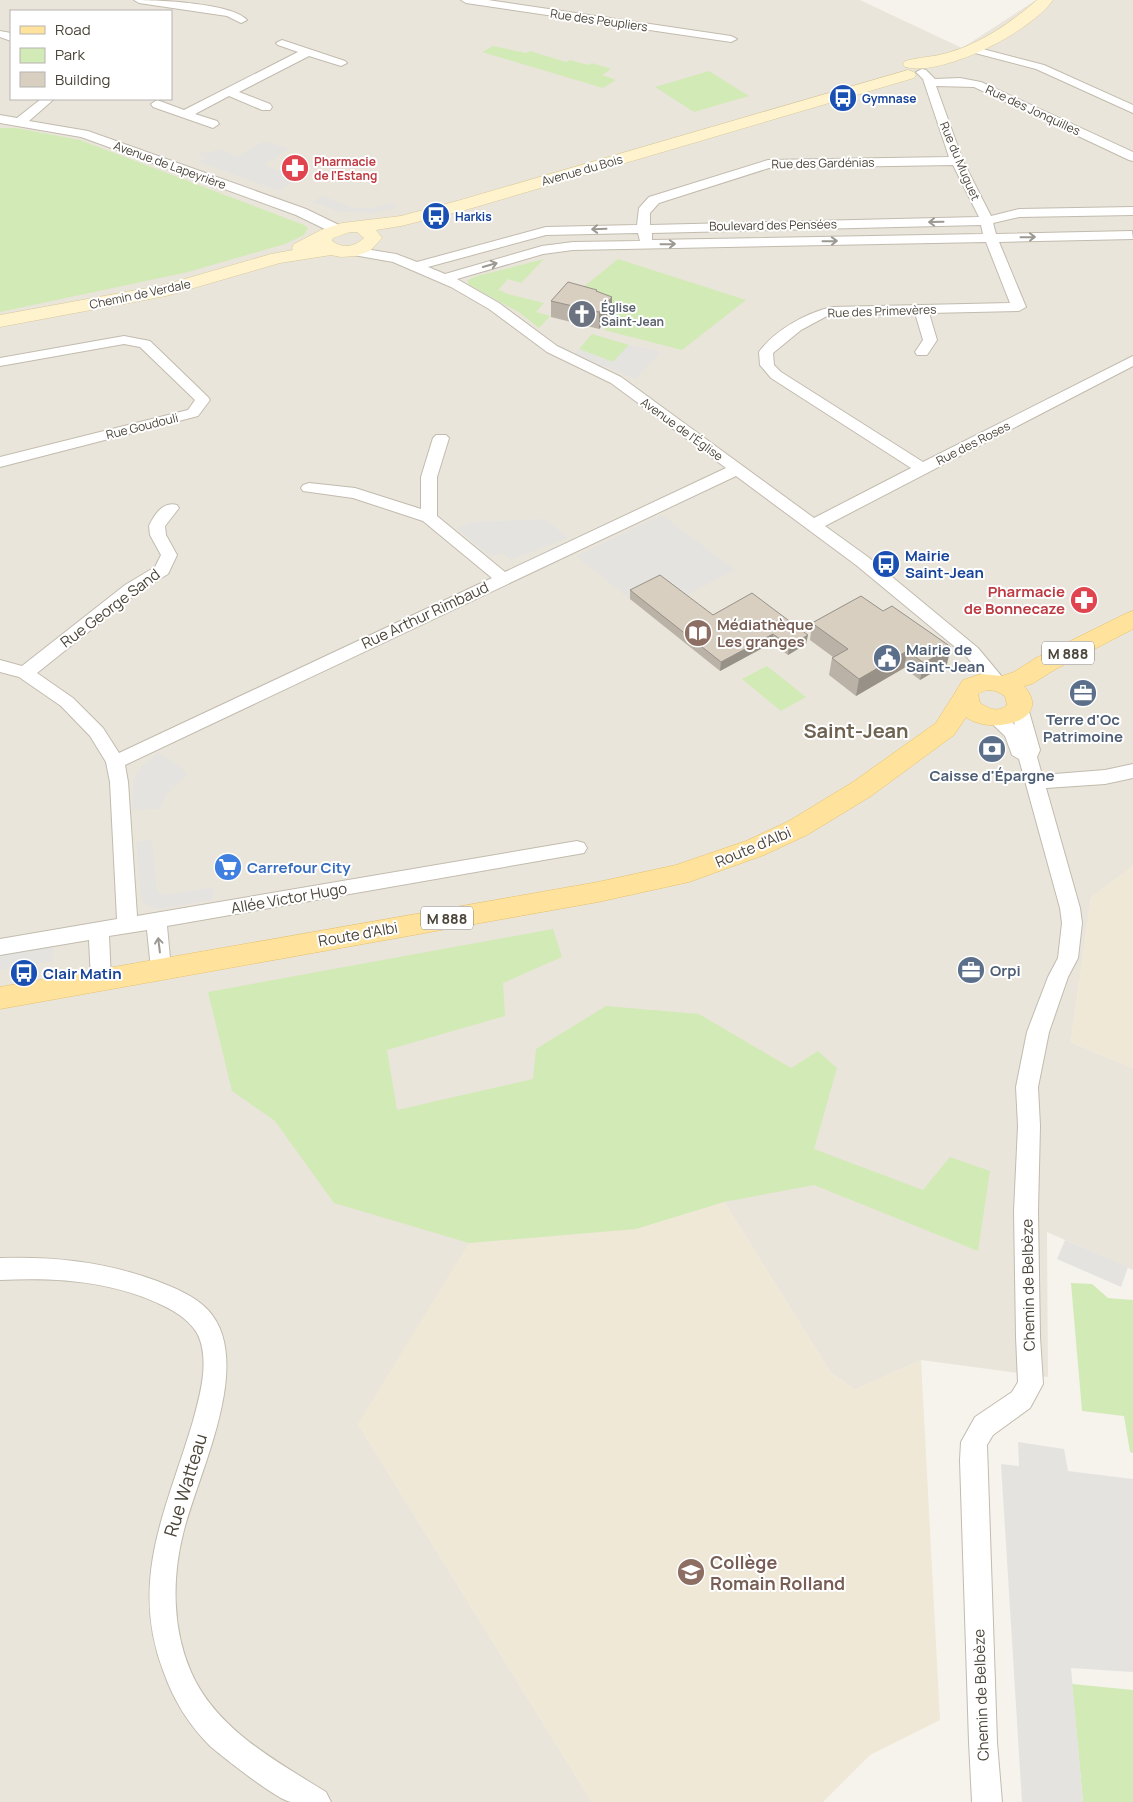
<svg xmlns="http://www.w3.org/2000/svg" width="1133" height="1802" viewBox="0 0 1133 1802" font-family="Manrope,sans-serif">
	<rect width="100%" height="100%" fill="#f6f3ec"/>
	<path fill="#eae5da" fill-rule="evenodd" d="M0,0H860L962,48L1036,0H1133V866L1091,898L1071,1042L1133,1068V1270L1047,1232L1048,1377L921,1360L855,1390L830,1372L724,1202L636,1229L358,1424L592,1802H0ZM11,11H171V99H11Z"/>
	<g fill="#efe8d6">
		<path d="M1133,866V1068L1071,1042L1091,898Z"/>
		<path d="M724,1202L830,1372L855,1390L921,1360L940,1720L870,1755L823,1802H592L358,1424L469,1243L636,1229Z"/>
	</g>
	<g fill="#d2eab5">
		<path d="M493,46L526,53L530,51L566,62L570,60L588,65L592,63L611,69L602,75L616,80L603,88L482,52Z"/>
		<path d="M709,71L749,96L694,112L655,87Z"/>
		<path d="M0,128H16L80,140L304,225L308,228L304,235L285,244L188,272L0,312Z"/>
		<path d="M544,259L521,283L508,279L498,290L505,292L504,293L544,303L536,312L550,316L539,328L520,313L468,284V280L477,276Z"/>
		<path d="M618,259L746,300L682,350L604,330L615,317L612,314L571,297Z"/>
		<path d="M592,334L629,345L613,362L579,349Z"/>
		<path d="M767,666L806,697L781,711L742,679Z"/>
		<path d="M553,929L562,957L503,983L505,1016L387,1050L397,1110L533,1079L536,1049L606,1006L699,1014L791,1068L818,1051L837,1068L814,1149L923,1190L950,1157L990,1171L978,1251L814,1185L724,1202L636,1229L469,1243L334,1203L275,1121L232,1091L208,992Z"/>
		<path d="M1071,1283L1092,1284L1108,1298L1133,1300V1453L1130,1452L1124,1416L1082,1411Z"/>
		<path d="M1072,1684L1133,1690V1802H1083Z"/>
	</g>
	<g fill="#e5e3e0">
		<path d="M265,141L289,149L264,165L301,178L279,191L199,162L205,158L198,155L206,151L211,152L218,149L238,156Z"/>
		<path d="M322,196L354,208H371L392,203L396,208L374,213L341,212L312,202Z"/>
		<path d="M629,345L656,350L660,353L636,379L574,354L579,349L613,362Z"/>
		<path d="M662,515L735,570L679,599H630L576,556Z"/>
		<path d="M545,519L568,538L511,560L503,553L491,557L456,528L471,522Z"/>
		<path d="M158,753L181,767L187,775L167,793L160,809L132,810L133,783L136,774L145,763Z"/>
		<path d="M152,840L157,892L163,895L215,887L212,900L158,909L146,905L141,897L136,842Z"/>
		<path d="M53,946V961L0,970V955Z"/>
		<path d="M1065,1240L1128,1267L1121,1287L1057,1259Z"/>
		<path d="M1018,1442L1064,1449L1068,1471L1133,1479V1672L1071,1668L1083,1802H1022L1001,1464L1019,1466Z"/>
	</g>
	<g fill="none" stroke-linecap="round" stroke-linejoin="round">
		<defs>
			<g id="street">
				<path d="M134,0C158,0 232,3 247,20L241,23L227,16L139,3Z"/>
				<path d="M461,0H488L731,36L737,39L731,42L466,3Z"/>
				<path d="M0,31L11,33V41L0,37Z"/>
				<path d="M282,40L345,61L347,63L341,66L309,56L239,92L270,104L272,107L270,110H262L229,96L195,114L217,121L219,124L213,128L153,107L151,104L157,100L184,110L298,52L278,45L276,43Z"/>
				<path d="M975,47L1044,65L1133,105V113L1036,69L971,52L969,50L971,48Z"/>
				<path d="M922,69L926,70L935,79L960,78L981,82L1133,152V161L1129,160L974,87L936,86L963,161L991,216L1019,209L1133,207V215L1019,217L993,223L996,234L1132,231L1133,239L999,242L1026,307L1019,311L929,313L937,340L927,355H917L915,352L923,340L915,313L827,316L801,330L773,353L774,365L781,372L923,462L1133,356V366L825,526L868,557L978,648L1003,678L1006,682L1003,686L997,688L991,686L966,656L856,565L736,476L125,765L128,782L137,916L577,841L584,843L587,848L584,853L167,926L171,969L168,975L161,977L154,975L151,969L147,930L109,936L111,980L108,986L101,988L94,986L91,980L89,940L0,955V939L117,919L110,782L106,762L90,736L61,706L19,677L0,672V660L22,666L125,585L155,567L161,555L150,535L149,526C154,515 163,501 177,505L179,508L165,526L166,535L177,555L168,574L137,593L37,673L73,698L103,728L119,753L492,578L423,521L353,498L303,491L301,488L303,485L309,483L355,488L421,509V477L433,438L436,435H446L449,438L437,477V516L505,572L726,468L611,383L547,352L489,309L451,287L393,262L348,254L346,251L348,248L353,247L396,254L417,262L546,227L637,225L639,208L649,197L768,160L949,157L923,79L916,72ZM953,165L979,217L650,225V213L659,203L769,168ZM981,225L983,234L652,240V233ZM638,233L640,241L573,242L542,246L445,274L428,267L546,235ZM986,242L1010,303L832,307C806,313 775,330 759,352L760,365L771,378L911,468L814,518L621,377L557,346L499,303L457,279L543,254L573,250Z"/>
				<path d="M41,99H54L29,121L88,131L306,209L341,226L343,229L336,233L331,232L296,215L81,137L0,123V115L17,118Z"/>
				<path d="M124,336L150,341L208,397L210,400L198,416L0,467V457L188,410L195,400L140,347L124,344L0,366V358Z"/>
				<path d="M1019,702L1025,704L1028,708L1040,750L1037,757L1042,775L1105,770L1133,764V778L1105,784L1046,788L1080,908L1082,923L1078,958L1068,977L1049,1032L1038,1087L1040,1126L1038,1211L1040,1337L1043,1384L1030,1408L993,1435L987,1445L997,1742L1002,1802H972L969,1742L960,1460L961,1442L975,1417L1012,1392L1018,1382L1016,1337L1014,1211L1018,1126L1016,1087L1027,1032L1048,977L1058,958L1062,923L1060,908L1019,759L1012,755L1005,736L986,718L989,714C1000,710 1006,717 1015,725L1010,708L1013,704Z"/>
				<path d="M0,1258C55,1256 106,1262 157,1281C175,1288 195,1296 208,1310C256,1362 197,1475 183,1534C172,1578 172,1629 191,1672C216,1729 276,1761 326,1792L331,1802C318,1802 304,1802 291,1802C277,1800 223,1757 210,1746C189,1725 174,1701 164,1673C128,1580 167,1509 193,1421C200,1395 210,1361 198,1335C192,1323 178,1313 166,1307C114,1281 57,1277 0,1280Z"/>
			</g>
			<g id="secondary">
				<path d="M1037,0H1053C1032,31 943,77 905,67L903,64L905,61C919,57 934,57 947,53C982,43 1010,23 1037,0Z"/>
				<path d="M908,70L914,72L916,75L914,78L469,209L401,226L376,230L382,238L370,251L356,256L341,257L331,255L280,263L166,296L0,327V315L164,285L271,254L293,250L292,248L294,244L321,230L342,223L401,216L457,201ZM350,232H357L364,238C354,247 343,249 332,241L333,238Z"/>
			</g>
			<path id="primary" d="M1133,611V629L1054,670L1032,684L1024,686C1055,721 990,736 966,717L954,735L871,796L807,835L764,855L689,882L598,902L0,1009V987L598,882L676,865L746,841L789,821L853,782L936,723L963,680L981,674L1002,676L1014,672L1036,658L1125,614ZM987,690L996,691L1005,696L1007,705C998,713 989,709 980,703L978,694Z"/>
		</defs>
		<use href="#street" stroke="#c2bbae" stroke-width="2"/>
		<use href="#secondary" stroke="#d6c79b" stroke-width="1"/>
		<use href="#primary" stroke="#e6c16a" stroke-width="1"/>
		<use href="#street" fill="#fff" fill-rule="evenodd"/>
		<use href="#secondary" fill="#fff3cd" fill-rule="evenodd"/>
		<use href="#primary" fill="#ffe39c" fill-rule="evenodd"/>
	</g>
	<g fill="#bab2a6">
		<path d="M597,290V292L612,297V314L599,329L551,317V301Z"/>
		<path d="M630,590L713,615L806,644L788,655L772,643L720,671L630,599Z"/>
		<path d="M861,596L947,664L920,680L904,668L856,696L829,675L832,658L833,657L810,640L812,623Z"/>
	</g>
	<g fill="#979187">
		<path d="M612,297V314L599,329V312Z"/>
		<path d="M773,634L772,643L720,671L721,662Z"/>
		<path d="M808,635L806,644L788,655L789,646Z"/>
		<path d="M951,647L947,664L920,680L924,663Z"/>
		<path d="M907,651L904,668L856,696L859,679Z"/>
	</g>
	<g fill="#d8cfc1" stroke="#979187">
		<path d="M568,282L597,290L596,291L612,297L599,312L551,301Z"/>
		<path d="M660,575L713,615L752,593L808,635L789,646L773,634L721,662L630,590Z"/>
		<path d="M861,596L883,611L892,606L951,647L924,663L907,651L859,679L832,658L848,649L812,623Z"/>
	</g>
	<defs><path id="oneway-shaft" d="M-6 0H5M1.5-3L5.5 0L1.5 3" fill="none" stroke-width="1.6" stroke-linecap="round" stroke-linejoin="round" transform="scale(1.25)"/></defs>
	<g stroke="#9c9892">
		<use href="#oneway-shaft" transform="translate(936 222) rotate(179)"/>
		<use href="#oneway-shaft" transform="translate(599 229) rotate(178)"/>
		<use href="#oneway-shaft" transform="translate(1028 237) rotate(-1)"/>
		<use href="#oneway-shaft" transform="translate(830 241) rotate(-1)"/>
		<use href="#oneway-shaft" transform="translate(668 244) rotate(-1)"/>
		<use href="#oneway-shaft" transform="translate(490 265) rotate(-16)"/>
		<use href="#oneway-shaft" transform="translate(159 945) rotate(-97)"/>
	</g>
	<defs>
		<symbol id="bus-disc" viewBox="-11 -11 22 22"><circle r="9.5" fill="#1a4fb4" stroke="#fff"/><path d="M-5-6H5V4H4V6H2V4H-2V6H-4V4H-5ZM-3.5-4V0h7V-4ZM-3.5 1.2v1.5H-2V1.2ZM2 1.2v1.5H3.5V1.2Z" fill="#fff"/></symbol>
		<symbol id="pharmacy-disc" viewBox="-11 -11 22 22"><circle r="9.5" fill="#e0444e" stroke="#fff"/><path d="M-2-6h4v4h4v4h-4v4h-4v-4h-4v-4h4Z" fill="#fff"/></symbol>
		<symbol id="church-disc" viewBox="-11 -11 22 22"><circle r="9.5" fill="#6b7280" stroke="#fff"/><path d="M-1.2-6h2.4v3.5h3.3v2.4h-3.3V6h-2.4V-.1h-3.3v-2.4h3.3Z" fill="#fff"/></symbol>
		<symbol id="library-disc" viewBox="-11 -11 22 22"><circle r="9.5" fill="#8d6e63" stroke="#fff"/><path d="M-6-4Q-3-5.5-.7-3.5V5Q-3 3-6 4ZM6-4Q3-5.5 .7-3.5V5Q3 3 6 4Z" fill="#fff"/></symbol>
		<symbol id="civic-disc" viewBox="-11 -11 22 22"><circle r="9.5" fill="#5c6f8a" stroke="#fff"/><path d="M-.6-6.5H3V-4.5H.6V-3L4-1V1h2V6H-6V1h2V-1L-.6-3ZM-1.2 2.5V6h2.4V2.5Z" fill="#fff"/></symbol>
		<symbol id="office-disc" viewBox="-11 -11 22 22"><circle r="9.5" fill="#5c6f8a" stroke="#fff"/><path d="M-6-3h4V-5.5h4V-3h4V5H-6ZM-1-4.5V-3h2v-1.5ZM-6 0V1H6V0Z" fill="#fff"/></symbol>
		<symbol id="bank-disc" viewBox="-11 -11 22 22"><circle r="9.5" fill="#5c6f8a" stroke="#fff"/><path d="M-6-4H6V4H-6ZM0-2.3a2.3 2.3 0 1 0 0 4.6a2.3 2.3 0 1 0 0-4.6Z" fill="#fff"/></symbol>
		<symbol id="supermarket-disc" viewBox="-11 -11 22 22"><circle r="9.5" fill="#3f7fe0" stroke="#fff"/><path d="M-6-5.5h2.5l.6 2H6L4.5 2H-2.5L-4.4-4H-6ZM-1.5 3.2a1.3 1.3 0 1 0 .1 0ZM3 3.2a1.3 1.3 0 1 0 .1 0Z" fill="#fff"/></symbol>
		<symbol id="school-disc" viewBox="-11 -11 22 22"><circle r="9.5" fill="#8d6e63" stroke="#fff"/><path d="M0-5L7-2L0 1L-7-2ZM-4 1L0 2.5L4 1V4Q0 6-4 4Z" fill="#fff"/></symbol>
	</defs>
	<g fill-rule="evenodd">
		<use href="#bus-disc" x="827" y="82" width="32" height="32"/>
		<use href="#pharmacy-disc" x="279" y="152" width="32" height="32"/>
		<use href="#bus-disc" x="420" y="200" width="32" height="32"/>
		<use href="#church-disc" x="566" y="298" width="32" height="32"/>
		<use href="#bus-disc" x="870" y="548" width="32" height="32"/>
		<use href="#pharmacy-disc" x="1068" y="584" width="32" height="32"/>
		<use href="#library-disc" x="682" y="617" width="32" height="32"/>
		<use href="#civic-disc" x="871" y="642" width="32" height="32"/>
		<use href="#office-disc" x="1067" y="677" width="32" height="32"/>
		<use href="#bank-disc" x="976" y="733" width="32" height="32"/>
		<use href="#supermarket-disc" x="212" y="851" width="32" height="32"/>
		<use href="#office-disc" x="955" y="954" width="32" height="32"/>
		<use href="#bus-disc" x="8" y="957" width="32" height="32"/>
		<use href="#school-disc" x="675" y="1556" width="32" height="32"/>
	</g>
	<g text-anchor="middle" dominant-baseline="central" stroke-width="4" stroke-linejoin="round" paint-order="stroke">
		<g font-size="12" fill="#4b4439" stroke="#fff">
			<text transform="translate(599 20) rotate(8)">Rue des Peupliers</text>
			<text transform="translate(1033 110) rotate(25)">Rue des Jonquilles</text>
			<text transform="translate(960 161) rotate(67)">Rue du Muguet</text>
			<text transform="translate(823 163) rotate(-1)">Rue des Gardénias</text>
			<text transform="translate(170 165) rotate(20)">Avenue de Lapeyrière</text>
			<text transform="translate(582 170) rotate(-16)">Avenue du Bois</text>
			<text transform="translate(773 225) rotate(-1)">Boulevard des Pensées</text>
			<text transform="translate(140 294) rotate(-12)">Chemin de Verdale</text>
			<text transform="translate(882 311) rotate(-2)">Rue des Primevères</text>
			<text transform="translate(142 426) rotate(-14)">Rue Goudouli</text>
			<text transform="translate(682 429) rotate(36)">Avenue de l'Église</text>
			<text transform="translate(973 443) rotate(-27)">Rue des Roses</text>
		</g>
		<g font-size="12" font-weight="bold" fill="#164399" stroke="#fff" text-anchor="start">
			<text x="862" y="98">Gymnase</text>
			<text x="455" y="216">Harkis</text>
		</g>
		<g font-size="12" font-weight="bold" fill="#be3a42" stroke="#fff" text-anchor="start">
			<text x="314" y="161">Pharmacie<tspan x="314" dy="14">de l'Estang</tspan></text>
		</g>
		<g font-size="12" font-weight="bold" fill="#5b616d" stroke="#fff" text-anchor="start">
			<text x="601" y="307">Église<tspan x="601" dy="14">Saint-Jean</tspan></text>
		</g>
		<g fill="#fff" stroke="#817c74" stroke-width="1">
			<rect x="1042" y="641.5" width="52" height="23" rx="4"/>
			<rect x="421" y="906.5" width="52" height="23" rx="4"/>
		</g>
		<g font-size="14" font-weight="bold" fill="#4b4439">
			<text x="1068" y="653">M 888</text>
			<text x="447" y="918">M 888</text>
		</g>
		<g font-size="15" font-weight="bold" fill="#164399" stroke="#fff" text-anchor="start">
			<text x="905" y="555">Mairie<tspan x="905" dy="17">Saint-Jean</tspan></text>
			<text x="43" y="973">Clair Matin</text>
		</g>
		<g font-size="15" font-weight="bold" fill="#be3a42" stroke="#fff" text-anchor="end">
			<text x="1065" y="591">Pharmacie<tspan x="1065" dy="17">de Bonnecaze</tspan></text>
		</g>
		<g font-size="15" fill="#4b4439" stroke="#fff">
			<text transform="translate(110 608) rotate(-37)">Rue George Sand</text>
			<text transform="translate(425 615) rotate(-25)">Rue Arthur Rimbaud</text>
			<text transform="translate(753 847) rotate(-23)">Route d'Albi</text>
			<text transform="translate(289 898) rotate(-10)">Allée Victor Hugo</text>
			<text transform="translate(358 934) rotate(-10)">Route d'Albi</text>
			<text transform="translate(1028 1285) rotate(-91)">Chemin de Belbèze</text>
			<text transform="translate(981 1695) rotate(-92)">Chemin de Belbèze</text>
		</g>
		<g font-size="15" font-weight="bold" fill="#785e54" stroke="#fff" text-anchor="start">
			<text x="717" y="624">Médiathèque<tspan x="717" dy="17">Les granges</tspan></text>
		</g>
		<g font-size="15" font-weight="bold" fill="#4e5e75" stroke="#fff" text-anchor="start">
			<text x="906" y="649">Mairie de<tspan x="906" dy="17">Saint-Jean</tspan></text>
			<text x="1083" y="719" text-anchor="middle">Terre d'Oc<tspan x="1083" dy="17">Patrimoine</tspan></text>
			<text x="992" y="775" text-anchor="middle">Caisse d'Épargne</text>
			<text x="990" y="970">Orpi</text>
		</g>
		<g font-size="15" font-weight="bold" fill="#366cbe" stroke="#fff" text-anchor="start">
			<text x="247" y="867">Carrefour City</text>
		</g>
		<g font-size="18" fill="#4b4439" stroke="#fff">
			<text transform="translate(185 1485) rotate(-73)">Rue Watteau</text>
		</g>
		<g font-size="18" font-weight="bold" fill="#785e54" stroke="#fff" text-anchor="start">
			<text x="710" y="1562">Collège<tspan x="710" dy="21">Romain Rolland</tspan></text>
		</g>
		<g font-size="20" font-weight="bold" fill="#6e6250" stroke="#fff">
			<text x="856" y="730">Saint-Jean</text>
		</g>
	</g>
	<rect x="10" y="10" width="162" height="90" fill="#ffffff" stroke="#b7b4b0"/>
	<rect x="20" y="26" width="25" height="8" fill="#ffe39c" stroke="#b7b4b0"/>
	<text x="55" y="35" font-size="15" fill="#4b4439">Road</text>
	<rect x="20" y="48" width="25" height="15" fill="#d2eab5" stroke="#b7b4b0"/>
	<text x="55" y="60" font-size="15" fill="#4b4439">Park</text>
	<rect x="20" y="72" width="25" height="15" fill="#d8cfc1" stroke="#b7b4b0"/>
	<text x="55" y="85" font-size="15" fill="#4b4439">Building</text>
</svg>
